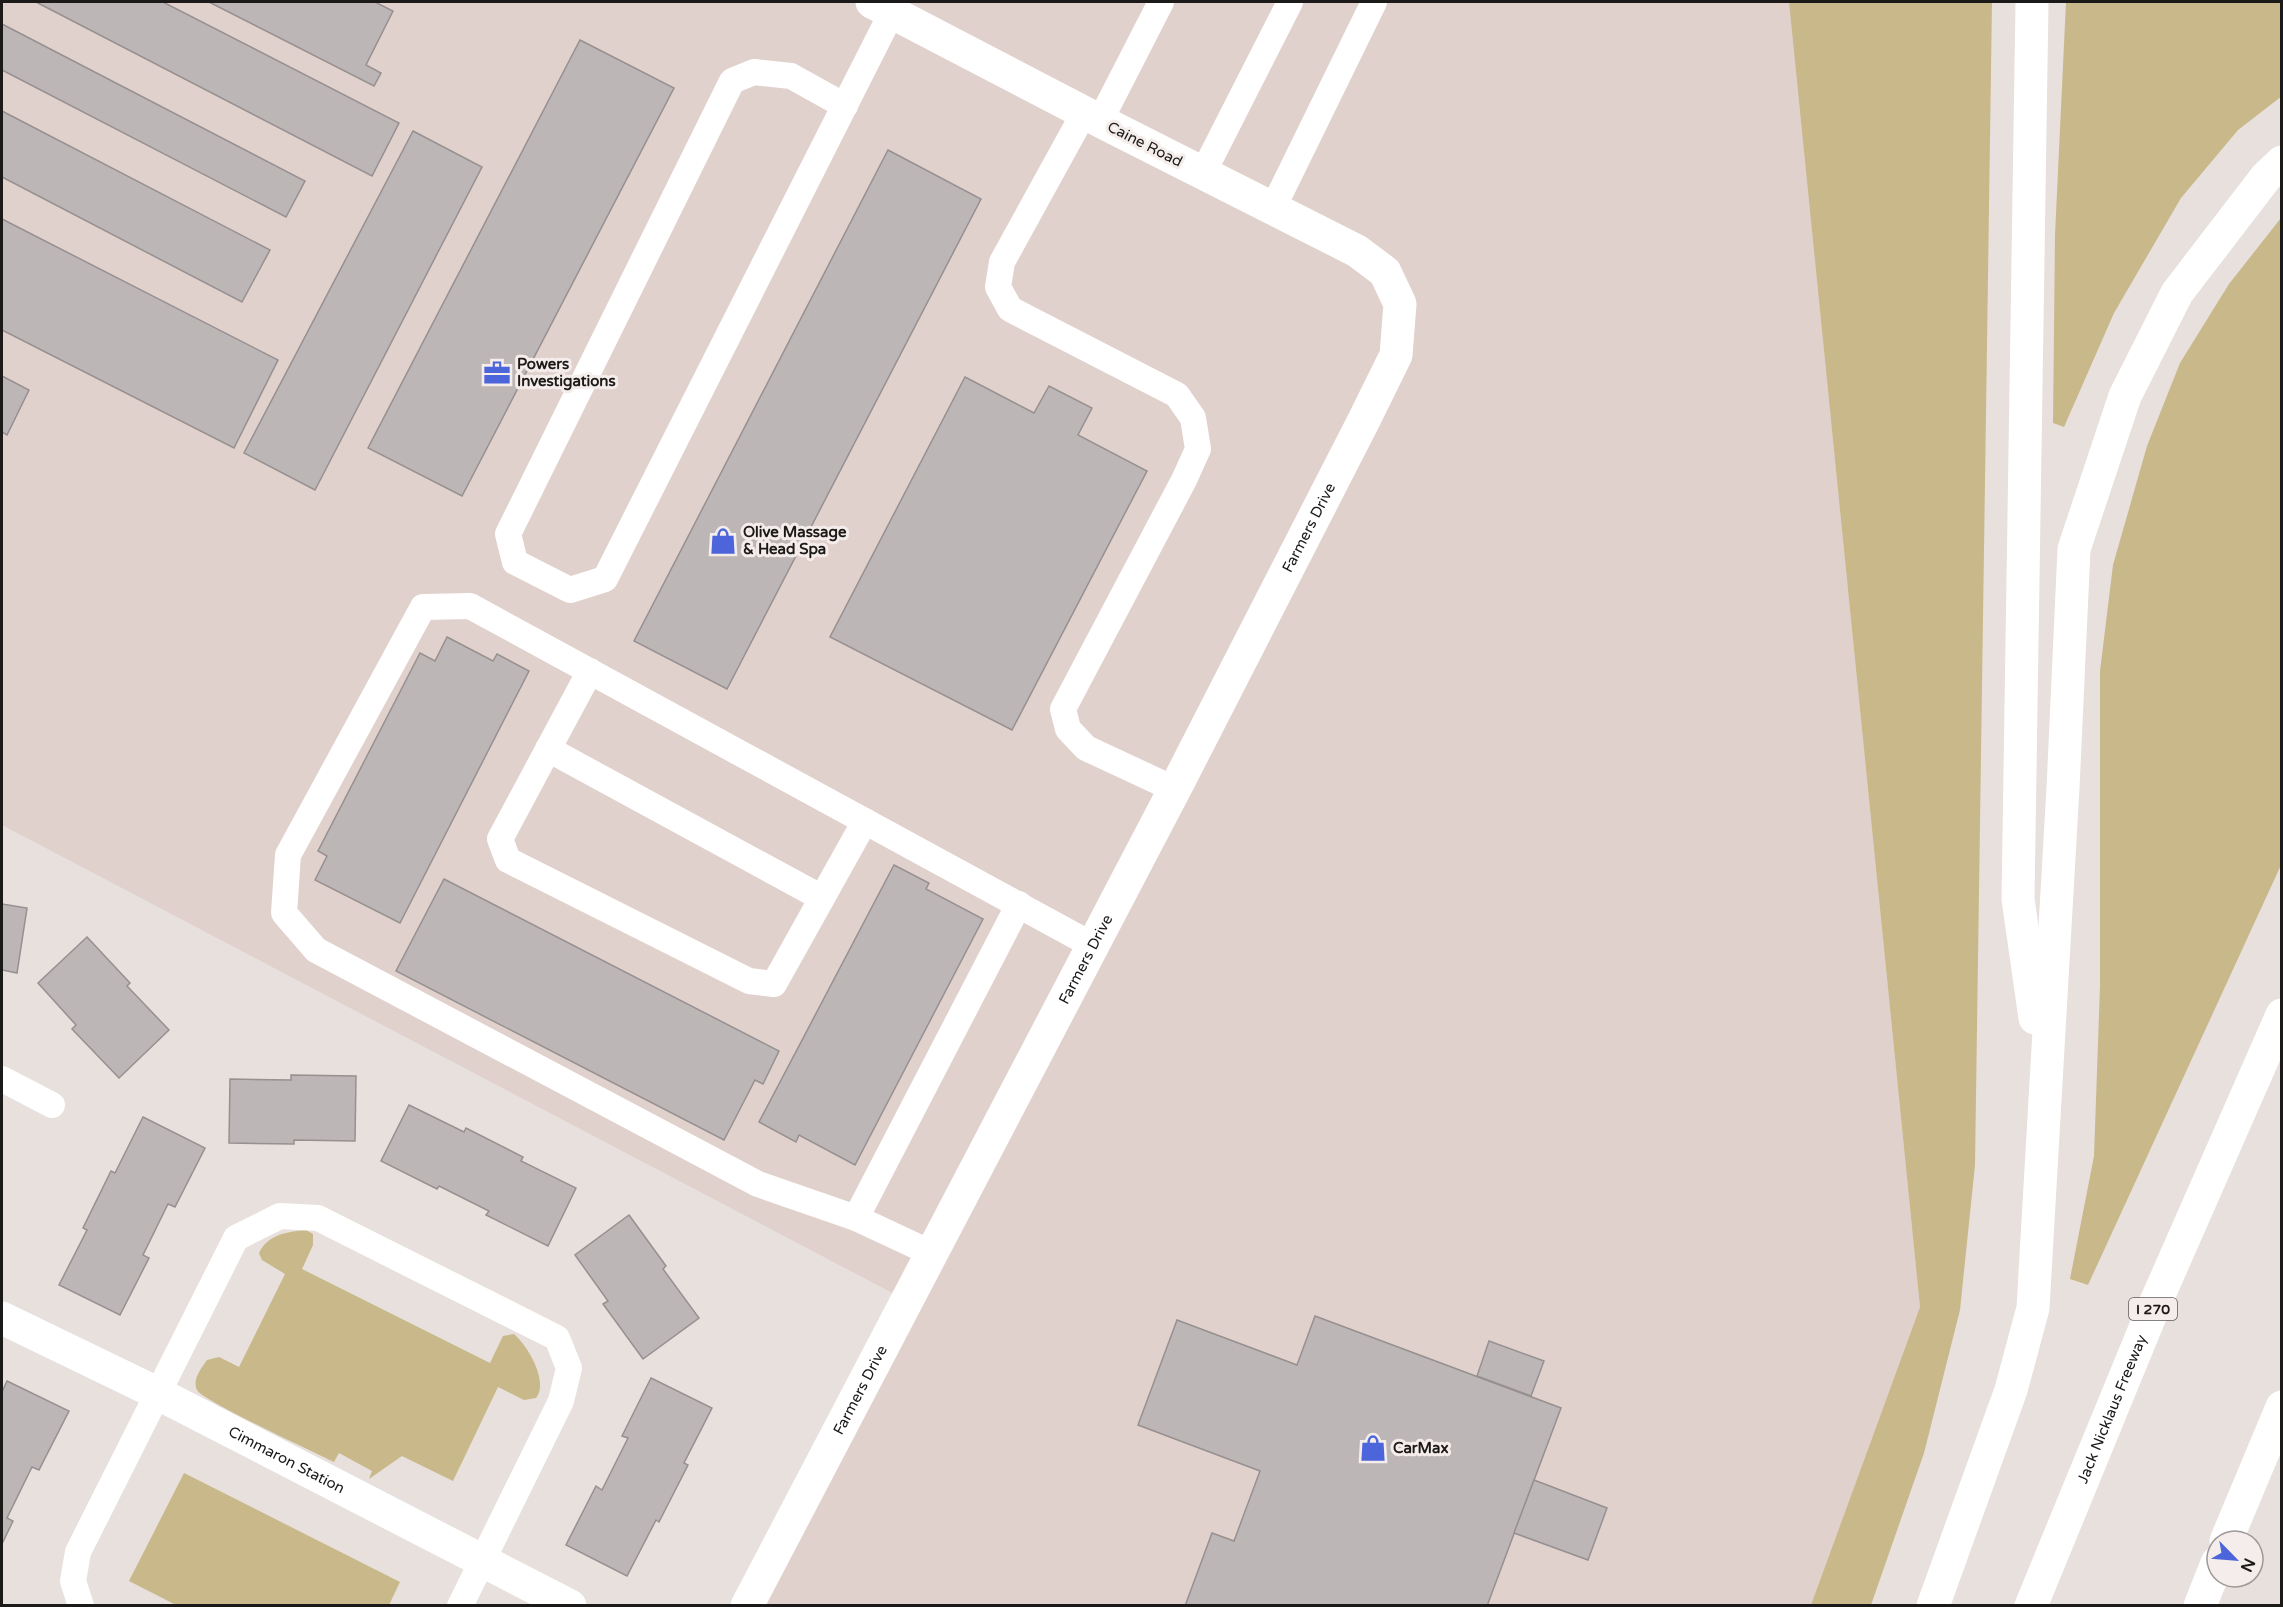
<svg xmlns="http://www.w3.org/2000/svg" width="2283" height="1607" viewBox="0 0 2283 1607" font-family="'Varela Round',sans-serif">
	<rect width="100%" height="100%" fill="#e7e0dd"/>
	<path fill="#e1d1cc" d="M2,2H1789L1920,1307L1811,1605H742L900,1297L2,825Z"/>
	<g fill="#c9b889">
		<path d="M1789,2H1992L1975,1165L1960,1310L1924,1453L1871,1605H1811L1920,1307Z"/>
		<path d="M2066,2H2281L2282,96L2238,130L2181,198L2114,313L2064,427L2053,423L2055,235Z"/>
		<path d="M2281,218V865L2088,1285L2070,1279L2094,1156L2100,987V671L2113,565L2147,446L2180,363L2229,284Z"/>
		<path d="M306,1230L313,1234V1245L302,1269L490,1363L503,1336L514,1334C528,1346 549,1382 536,1398L524,1400L498,1387L453,1481L402,1456L369,1479L372,1471L339,1453L334,1462C316,1453 201,1400 197,1390C192,1379 201,1369 207,1360L219,1357L239,1367L285,1274L262,1260L259,1253C268,1234 287,1232 306,1230Z"/>
		<path d="M184,1473L400,1582L389,1605H176L129,1581Z"/>
	</g>
	<g fill="#bdb6b6" stroke="#979090" stroke-width="1.5">
		<path d="M36,2H163L399,123L372,176Z"/>
		<path d="M209,2H375L393,11L366,65L381,73L374,86Z"/>
		<path d="M2,24L305,181L286,217L2,70Z"/>
		<path d="M580,40L674,88L462,496L368,448Z"/>
		<path d="M2,111L270,250L242,302L2,177Z"/>
		<path d="M413,131L482,167L315,490L244,453Z"/>
		<path d="M888,150L981,199L727,689L634,641Z"/>
		<path d="M2,219L278,360L234,448L2,330Z"/>
		<path d="M2,376L29,390L7,435L2,432Z"/>
		<path d="M965,377L1034,413L1049,386L1092,408L1078,435L1147,471L1012,730L830,637Z"/>
		<path d="M447,637L493,661L497,654L529,671L400,923L315,880L327,856L318,851L420,653L435,661Z"/>
		<path d="M894,865L929,883L926,889L983,919L855,1165L799,1135L796,1142L759,1122Z"/>
		<path d="M444,879L779,1051L763,1084L755,1080L724,1140L396,971Z"/>
		<path d="M2,904L27,908L17,973L2,970Z"/>
		<path d="M87,937L130,983L127,986L169,1030L119,1078L72,1029L76,1025L38,983Z"/>
		<path d="M291,1075L356,1076L355,1141L294,1140V1144L229,1143L230,1079L291,1080Z"/>
		<path d="M409,1105L464,1132L466,1128L523,1157L521,1161L576,1188L548,1246L486,1215L489,1211L439,1186L437,1189L381,1161Z"/>
		<path d="M143,1117L205,1148L175,1207L168,1204L143,1255L149,1258L120,1315L59,1285L87,1230L83,1228L111,1171L115,1173Z"/>
		<path d="M629,1215L666,1266L663,1269L699,1318L643,1359L603,1304L608,1301L575,1255Z"/>
		<path d="M1315,1316L1561,1408L1487,1606H1185L1212,1533L1234,1541L1260,1471L1138,1425L1177,1320L1297,1365Z"/>
		<path d="M1489,1341L1544,1361L1531,1396L1477,1376Z"/>
		<path d="M651,1378L712,1408L684,1463L688,1465L659,1522L656,1520L627,1576L566,1545L596,1486L602,1490L628,1438L622,1436Z"/>
		<path d="M7,1381L69,1411L39,1470L32,1467L7,1518L13,1521L2,1544V1392Z"/>
		<path d="M1534,1480L1607,1508L1588,1560L1514,1533Z"/>
	</g>
	<g fill="none" stroke-linecap="round" stroke-linejoin="round">
		<g stroke="#fff" stroke-width="26">
			<path d="M845,106L791,76L754,72L732,81L508,534L515,562L570,590L605,579L892,12"/>
			<path d="M1084,113L1002,262L998,287L1010,309L1177,395L1193,418L1198,449L1184,480L1063,709L1068,729L1086,748L1174,789"/>
			<path d="M1100,121L1161,2"/>
			<path d="M1203,173L1290,2"/>
			<path d="M1273,208L1374,2"/>
			<path d="M590,671L500,839L508,860L749,981L774,984L865,821"/>
			<path d="M548,749L822,898"/>
			<path d="M2,1079L52,1105"/>
			<path d="M856,1218L1019,904"/>
			<path d="M931,1253L856,1218L758,1184L316,950L284,913L288,855L423,607L470,606L1092,945"/>
			<path d="M81,1606L73,1581L78,1552L236,1238L280,1216L318,1218L557,1338L569,1368L561,1401L460,1606"/>
		</g>
		<g stroke="#fff" stroke-width="33">
			<path id="s1" d="M2,1318L157,1393L570,1606"/>
			<path id="s2" d="M747,1606L1180,779L1364,420L1396,355L1400,304L1385,272L1357,251L1106,124L872,2"/>
		</g>
		<g stroke="#fff" stroke-width="33">
			<path d="M2032,2L2018,899L2035,1018"/>
			<path d="M2226,1541L2282,1407"/>
			<path d="M1933,1606L2011,1390L2033,1308L2063,788L2074,549L2125,396L2177,293L2266,177L2282,162"/>
			<path id="s3" d="M2031,1606L2155,1304L2282,1015"/>
			<path d="M2200,1606L2217,1563"/>
		</g>
	</g>
	<defs>
		<symbol id="office-bare" viewBox="-9 -9 18 18"><path d="M-6-3h4V-5.5h4V-3h4V5H-6ZM-1-4.5V-3h2v-1.5ZM-6 0V1H6V0Z" fill="#4c65da" stroke="#f4edeb" stroke-width="2.5" paint-order="stroke"/></symbol>
		<symbol id="shop-bare" viewBox="-9 -9 18 18"><path d="M-5-2.5h2.3a2.7 3.5 0 0 1 5.4 0H5L5.5 6h-11ZM-1.5-2.5h3a1.5 2.3 0 0 0-3 0Z" fill="#4c65da" stroke="#f4edeb" stroke-width="2.5" paint-order="stroke"/></symbol>
	</defs>
	<g fill-rule="evenodd">
		<use href="#office-bare" x="478" y="354" width="38" height="38"/>
		<use href="#shop-bare" x="704" y="522" width="38" height="38"/>
		<use href="#shop-bare" x="1354" y="1429" width="38" height="38"/>
	</g>
	<g text-anchor="middle" dominant-baseline="central" stroke-width="6" stroke-linejoin="round" paint-order="stroke">
		<rect fill="#f4edeb" stroke="#5d5958" stroke-width="1.5" x="2129" y="1298" width="48" height="22" rx="4.5"/>
		<g font-size="14" font-weight="bold" fill="#1c1919">
			<text x="2153" y="1309">I 270</text>
		</g>
		<g font-size="15" fill="#1c1919" stroke="#f4edeb">
			<text transform="translate(1145 144) rotate(27)">Caine Road</text>
			<text stroke="none"><textPath href="#s2" startOffset="1216">Farmers Drive</textPath></text>
			<text stroke="none"><textPath href="#s2" startOffset="730">Farmers Drive</textPath></text>
			<text stroke="none"><textPath href="#s2" startOffset="244">Farmers Drive</textPath></text>
			<text stroke="none"><textPath href="#s3" startOffset="213">Jack Nicklaus Freeway</textPath></text>
			<text stroke="none"><textPath href="#s1" startOffset="318">Cimmaron Station</textPath></text>
		</g>
		<g font-size="15" font-weight="bold" fill="#1c1919" stroke="#f4edeb" text-anchor="start">
			<text x="517" y="364">Powers<tspan x="517" dy="17">Investigations</tspan></text>
			<text x="743" y="532">Olive Massage<tspan x="743" dy="17">&amp; Head Spa</tspan></text>
			<text x="1393" y="1448">CarMax</text>
		</g>
	</g>
	<rect width="2283" height="1607" fill="none" stroke="#1c1919" stroke-width="6"/>
	<g transform="translate(2235 1559) rotate(115)"><circle r="28" fill="#f4edeb" stroke="#9e9897" stroke-width="1.5"/>
	<path d="M0-4.5L10 22L0 15L-10 22Z" fill="#4c65da"/>
	<text y="-9" font-size="16" font-weight="bold" text-anchor="middle" fill="#1c1919">N</text>
	</g>
</svg>
